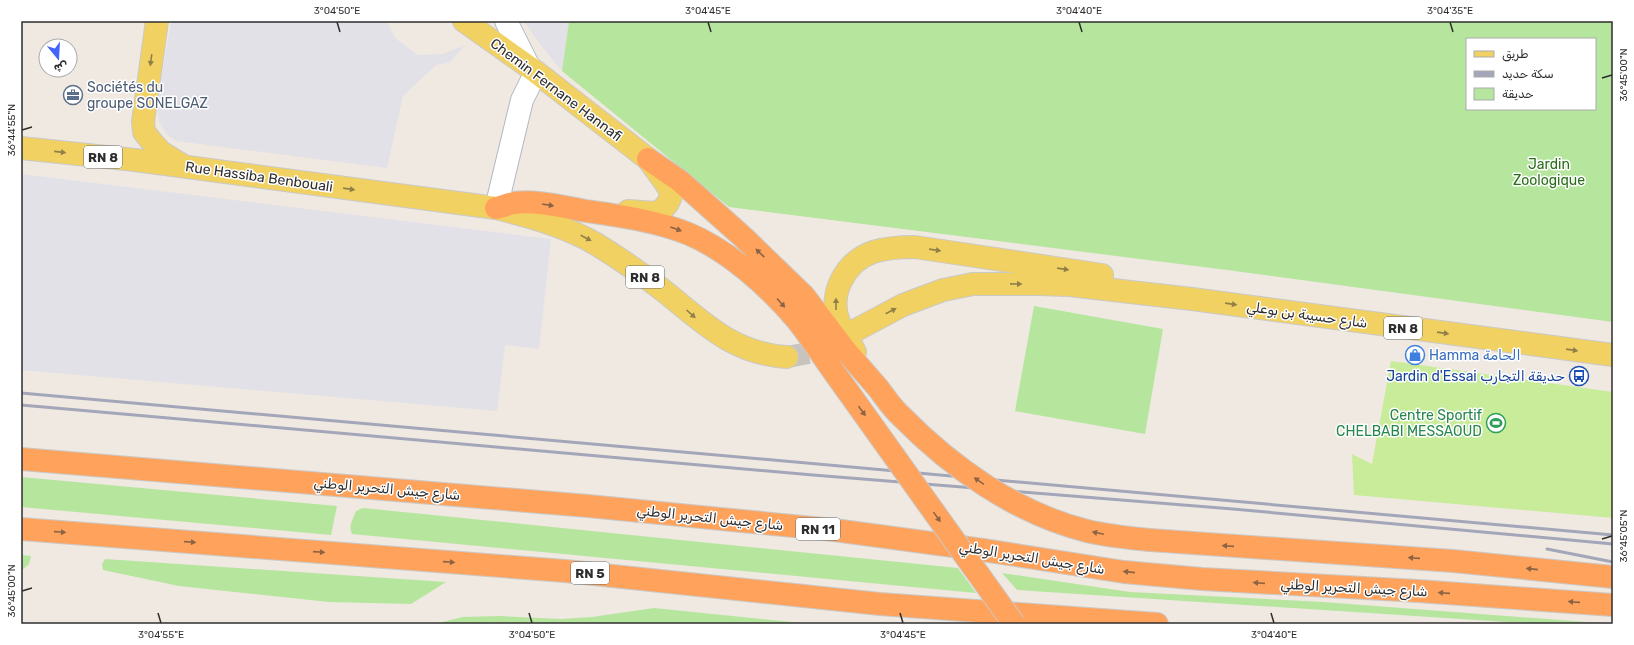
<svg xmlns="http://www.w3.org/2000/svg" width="1634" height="645" viewBox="0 0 1634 645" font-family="Rubik,Vazirmatn,sans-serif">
	<rect width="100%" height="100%" fill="#efe9e1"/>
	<g fill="#e3e1e8">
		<path d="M171,21H387L395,38L418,55L443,54L465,45L450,62L436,65L403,96L387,168L176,141L166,134L159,121L157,105Z"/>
		<path d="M524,21H569L562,71L539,43Z"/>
		<path d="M21,174L551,239L539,349L505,345L497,411L21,370Z"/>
	</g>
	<g fill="#b6e59e" fill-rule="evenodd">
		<path d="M569,21H1613V322L1227,270L729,207L562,71ZM1467,39H1595V109H1467Z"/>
		<path d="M1034,306L1163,329L1145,434L1015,411Z"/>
		<path d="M21,477L337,506L331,535L21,507Z"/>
		<path d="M363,508L958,568L976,593L352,534C348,526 353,519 356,511Z"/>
		<path d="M21,555L31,556L29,564L21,571Z"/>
		<path d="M105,559L446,582L411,604L329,602L179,586L103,570L102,564Z"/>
		<path d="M1002,573L1130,592L1323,602L1613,624H1538L1017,590Z"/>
		<path d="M654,608L811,624L438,623L463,617L499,616L561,619L592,617Z"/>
	</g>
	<path fill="#c9ec9a" d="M1391,361L1613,392V518L1354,495L1352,454L1372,464Z"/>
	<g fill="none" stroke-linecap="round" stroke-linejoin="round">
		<path stroke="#c8c4bd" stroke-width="22" stroke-dasharray="22 11" stroke-linecap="butt" d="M787,357L814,352L835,343"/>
		<defs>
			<g id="minor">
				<path d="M506,21L529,67"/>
				<path d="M496,208L522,100L536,72"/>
			</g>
			<g id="major">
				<path d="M157,21L143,122L144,132L152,142L161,152L182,165"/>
				<path d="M464,21L536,72L648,159L669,188L671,196L668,203L663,209L656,213L628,211"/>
				<path d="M21,148L135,160L496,208C531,217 565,226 596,244C619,258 642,274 664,291C703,322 733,354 787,357"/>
				<path d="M856,330L903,305L943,290L973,284H1038L1069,285L1192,299L1613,355"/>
				<path d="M855,352C850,342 843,332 839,322C828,294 845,262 873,252C886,248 901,247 915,247L1102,275"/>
			</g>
			<g id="highway">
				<path d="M648,159L680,181L697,196L743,237L804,296L845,350L878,388"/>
				<path d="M496,208C502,207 508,204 514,203C537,200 563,207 586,211C620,216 657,221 689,234C729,251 769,287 797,320C812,339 825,360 839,379"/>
				<path d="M21,459L588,506L834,530L983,550L1124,572L1202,579L1418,591L1613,605"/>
				<path d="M21,529L565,571L880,604L1157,624"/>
				<path d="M1150,540L1453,561L1613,577"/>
			</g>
		</defs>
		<use href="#minor" stroke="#b4b7c1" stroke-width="24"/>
		<use href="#major" stroke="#c9c9c9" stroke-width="24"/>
		<use href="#highway" stroke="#c9c9c9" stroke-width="24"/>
		<use href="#minor" stroke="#fff" stroke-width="22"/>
		<use href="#major" stroke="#f2d163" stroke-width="22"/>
		<use href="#highway" stroke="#ffa35c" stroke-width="22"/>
		<g stroke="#a3a6b8" stroke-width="3">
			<path d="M21,393L1613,535"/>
			<path d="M21,405L813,475L1233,509L1613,544"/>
			<path d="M1547,549L1613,562"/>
		</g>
		<defs>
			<g id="highway-bridge">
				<path d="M839,379L1014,624"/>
				<path d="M878,388C885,397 892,408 901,416C952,468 1016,513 1087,531C1108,536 1129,538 1150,540"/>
			</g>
		</defs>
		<use href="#highway-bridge" stroke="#c9c9c9" stroke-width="24" stroke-linecap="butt"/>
		<use href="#highway-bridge" stroke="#ffa35c" stroke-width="22"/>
	</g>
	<defs><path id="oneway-solid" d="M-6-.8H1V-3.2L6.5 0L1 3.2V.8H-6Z"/></defs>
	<g fill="#908048">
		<use href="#oneway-solid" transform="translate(151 60) rotate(98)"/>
		<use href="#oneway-solid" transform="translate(60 152) rotate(6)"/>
		<use href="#oneway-solid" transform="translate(349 189) rotate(8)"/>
		<use href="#oneway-solid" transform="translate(586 238) rotate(28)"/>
		<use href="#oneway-solid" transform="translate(935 250) rotate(8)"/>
		<use href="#oneway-solid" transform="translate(1063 269) rotate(8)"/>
		<use href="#oneway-solid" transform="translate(1016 284) rotate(1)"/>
		<use href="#oneway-solid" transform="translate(836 304) rotate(-90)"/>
		<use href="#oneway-solid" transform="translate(1231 304) rotate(8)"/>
		<use href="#oneway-solid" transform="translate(891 311) rotate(-27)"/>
		<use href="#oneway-solid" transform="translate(691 314) rotate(42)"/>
		<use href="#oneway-solid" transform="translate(1443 333) rotate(8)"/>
		<use href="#oneway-solid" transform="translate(1572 350) rotate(8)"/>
	</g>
	<g fill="#8c6343">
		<use href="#oneway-solid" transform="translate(548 205) rotate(9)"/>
		<use href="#oneway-solid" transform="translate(676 229) rotate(20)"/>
		<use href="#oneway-solid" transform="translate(760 253) rotate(-136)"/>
		<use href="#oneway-solid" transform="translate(781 303) rotate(48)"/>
		<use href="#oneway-solid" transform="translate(862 411) rotate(54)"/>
		<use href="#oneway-solid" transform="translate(979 481) rotate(-146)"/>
		<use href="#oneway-solid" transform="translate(937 517) rotate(54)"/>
		<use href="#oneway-solid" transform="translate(60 532) rotate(4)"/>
		<use href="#oneway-solid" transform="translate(1098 533) rotate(-168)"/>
		<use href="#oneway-solid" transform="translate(190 542) rotate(4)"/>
		<use href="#oneway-solid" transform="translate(1228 546) rotate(-176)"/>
		<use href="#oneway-solid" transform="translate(319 552) rotate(4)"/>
		<use href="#oneway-solid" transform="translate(1414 558) rotate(-176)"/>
		<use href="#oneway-solid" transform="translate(449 562) rotate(4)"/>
		<use href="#oneway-solid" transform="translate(1532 569) rotate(-174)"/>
		<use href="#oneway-solid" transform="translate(1129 572) rotate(-174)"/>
		<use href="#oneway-solid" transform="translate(1259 583) rotate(-176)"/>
		<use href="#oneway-solid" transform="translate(1444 593) rotate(-176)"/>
		<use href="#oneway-solid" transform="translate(1574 602) rotate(-176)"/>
	</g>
	<path fill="none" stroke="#2e2e2e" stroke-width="1.5" d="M337,22L340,32M708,22L711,32M1079,22L1082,32M1450,22L1453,32M1602,78L1612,75M22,130L32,127M1602,539L1612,536M22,591L32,588M158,613L161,623M529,613L532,623M900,613L903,623M1271,613L1274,623"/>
	<defs>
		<symbol id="office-ring" viewBox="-11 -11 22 22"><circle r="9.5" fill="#fff" stroke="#5c6f8a" stroke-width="1.5"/><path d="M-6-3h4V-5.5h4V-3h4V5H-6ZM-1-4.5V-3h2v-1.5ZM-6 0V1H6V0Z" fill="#5c6f8a"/></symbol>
		<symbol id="shop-ring" viewBox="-11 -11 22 22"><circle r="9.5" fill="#fff" stroke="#3f7fe0" stroke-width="1.5"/><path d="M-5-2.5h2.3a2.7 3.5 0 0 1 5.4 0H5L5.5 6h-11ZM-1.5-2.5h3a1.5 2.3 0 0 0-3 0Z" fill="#3f7fe0"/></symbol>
		<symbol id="bus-ring" viewBox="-11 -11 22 22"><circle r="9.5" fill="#fff" stroke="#1a4fb4" stroke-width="1.5"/><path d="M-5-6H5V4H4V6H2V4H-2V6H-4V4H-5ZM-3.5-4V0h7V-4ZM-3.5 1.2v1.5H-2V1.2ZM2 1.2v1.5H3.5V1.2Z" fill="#1a4fb4"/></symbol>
		<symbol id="stadium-ring" viewBox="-11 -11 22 22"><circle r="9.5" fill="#fff" stroke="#2e9e5b" stroke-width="1.5"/><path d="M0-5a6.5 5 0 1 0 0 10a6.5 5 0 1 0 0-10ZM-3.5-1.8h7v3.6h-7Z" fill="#2e9e5b"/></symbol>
	</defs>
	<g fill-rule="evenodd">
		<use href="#office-ring" x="62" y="84" width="22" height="22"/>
		<use href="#shop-ring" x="1404" y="344" width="22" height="22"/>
		<use href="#bus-ring" x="1568" y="365" width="22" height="22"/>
		<use href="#stadium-ring" x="1485" y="412" width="22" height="22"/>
	</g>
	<g text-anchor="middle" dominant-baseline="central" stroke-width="3" stroke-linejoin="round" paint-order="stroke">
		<g fill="#fff" stroke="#6d6d6d" stroke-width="1">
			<rect x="84" y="146" width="38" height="22" rx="3"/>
			<rect x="626" y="266" width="38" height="22" rx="3"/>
			<rect x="1384" y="317" width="38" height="22" rx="3"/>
			<rect x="796" y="518" width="44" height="22" rx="3"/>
			<rect x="571" y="562" width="38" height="22" rx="3"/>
		</g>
		<g font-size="13" font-weight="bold" fill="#2e2e2e">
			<text x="103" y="157">RN 8</text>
			<text x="645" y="277">RN 8</text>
			<text x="1403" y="328">RN 8</text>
			<text x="818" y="529">RN 11</text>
			<text x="590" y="573">RN 5</text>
		</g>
		<g font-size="14" fill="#4e5e75" stroke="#fff" text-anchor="start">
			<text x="87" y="87">Sociétés du<tspan x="87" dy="16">groupe SONELGAZ</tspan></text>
		</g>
		<g font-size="14" fill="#2e2e2e" stroke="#fff">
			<text transform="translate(556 90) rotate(37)">Chemin Fernane Hannafi</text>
			<text transform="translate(259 177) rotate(8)">Rue Hassiba Benbouali</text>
			<text transform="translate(1307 315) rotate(8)">شارع حسيبة بن بوعلي</text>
			<text transform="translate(387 489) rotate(5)">شارع جيش التحرير الوطني</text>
			<text transform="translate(710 518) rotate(6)">شارع جيش التحرير الوطني</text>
			<text transform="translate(1032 558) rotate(9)">شارع جيش التحرير الوطني</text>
			<text transform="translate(1354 588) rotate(3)">شارع جيش التحرير الوطني</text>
		</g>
		<g font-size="14" fill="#2c6e1b" stroke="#fff">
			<text x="1549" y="164">Jardin<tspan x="1549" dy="16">Zoologique</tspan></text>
		</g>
		<g font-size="14" fill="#366cbe" stroke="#fff" text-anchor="start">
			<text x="1429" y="355">Hamma الحامة</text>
		</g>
		<g font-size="14" fill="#164399" stroke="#fff" text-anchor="end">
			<text x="1565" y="376">Jardin d'Essai حديقة التجارب</text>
		</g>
		<g font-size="14" fill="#27864d" stroke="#fff" text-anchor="end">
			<text x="1482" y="415">Centre Sportif<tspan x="1482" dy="16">CHELBABI MESSAOUD</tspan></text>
		</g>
	</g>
	<rect width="1634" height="645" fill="none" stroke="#ffffff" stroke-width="44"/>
	<rect x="1466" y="38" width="130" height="72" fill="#ffffff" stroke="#ababab"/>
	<rect x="1474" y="51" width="20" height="6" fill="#f2d163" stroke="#ababab"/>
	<text x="1502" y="58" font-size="12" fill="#2e2e2e">طريق</text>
	<rect x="1474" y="71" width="20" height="6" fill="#a3a6b8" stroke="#ababab"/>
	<text x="1502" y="78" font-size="12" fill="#2e2e2e">سكة حديد</text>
	<rect x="1474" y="88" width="20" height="12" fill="#b6e59e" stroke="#ababab"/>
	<text x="1502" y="98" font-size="12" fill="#2e2e2e">حديقة</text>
	<g transform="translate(58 58) rotate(162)"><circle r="19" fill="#ffffff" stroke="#ababab"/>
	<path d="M0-3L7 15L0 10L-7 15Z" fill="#4264fb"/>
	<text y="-6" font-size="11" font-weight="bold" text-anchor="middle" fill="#2e2e2e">ش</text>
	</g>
	<rect x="22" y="22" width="1590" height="601" fill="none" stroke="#2e2e2e" stroke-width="1.5"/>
	<g font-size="10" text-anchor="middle" fill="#2e2e2e">
		<text x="337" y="14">3°04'50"E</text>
		<text x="708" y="14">3°04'45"E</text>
		<text x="1079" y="14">3°04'40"E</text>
		<text x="1450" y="14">3°04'35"E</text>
		<text transform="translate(1623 75) rotate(-90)" y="4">36°45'00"N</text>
		<text transform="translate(11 130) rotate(-90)" y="4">36°44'55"N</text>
		<text transform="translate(1623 536) rotate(-90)" y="4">36°45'05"N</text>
		<text transform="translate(11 591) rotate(-90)" y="4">36°45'00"N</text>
		<text x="161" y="638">3°04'55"E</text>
		<text x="532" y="638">3°04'50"E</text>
		<text x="903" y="638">3°04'45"E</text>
		<text x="1274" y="638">3°04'40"E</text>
	</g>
</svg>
